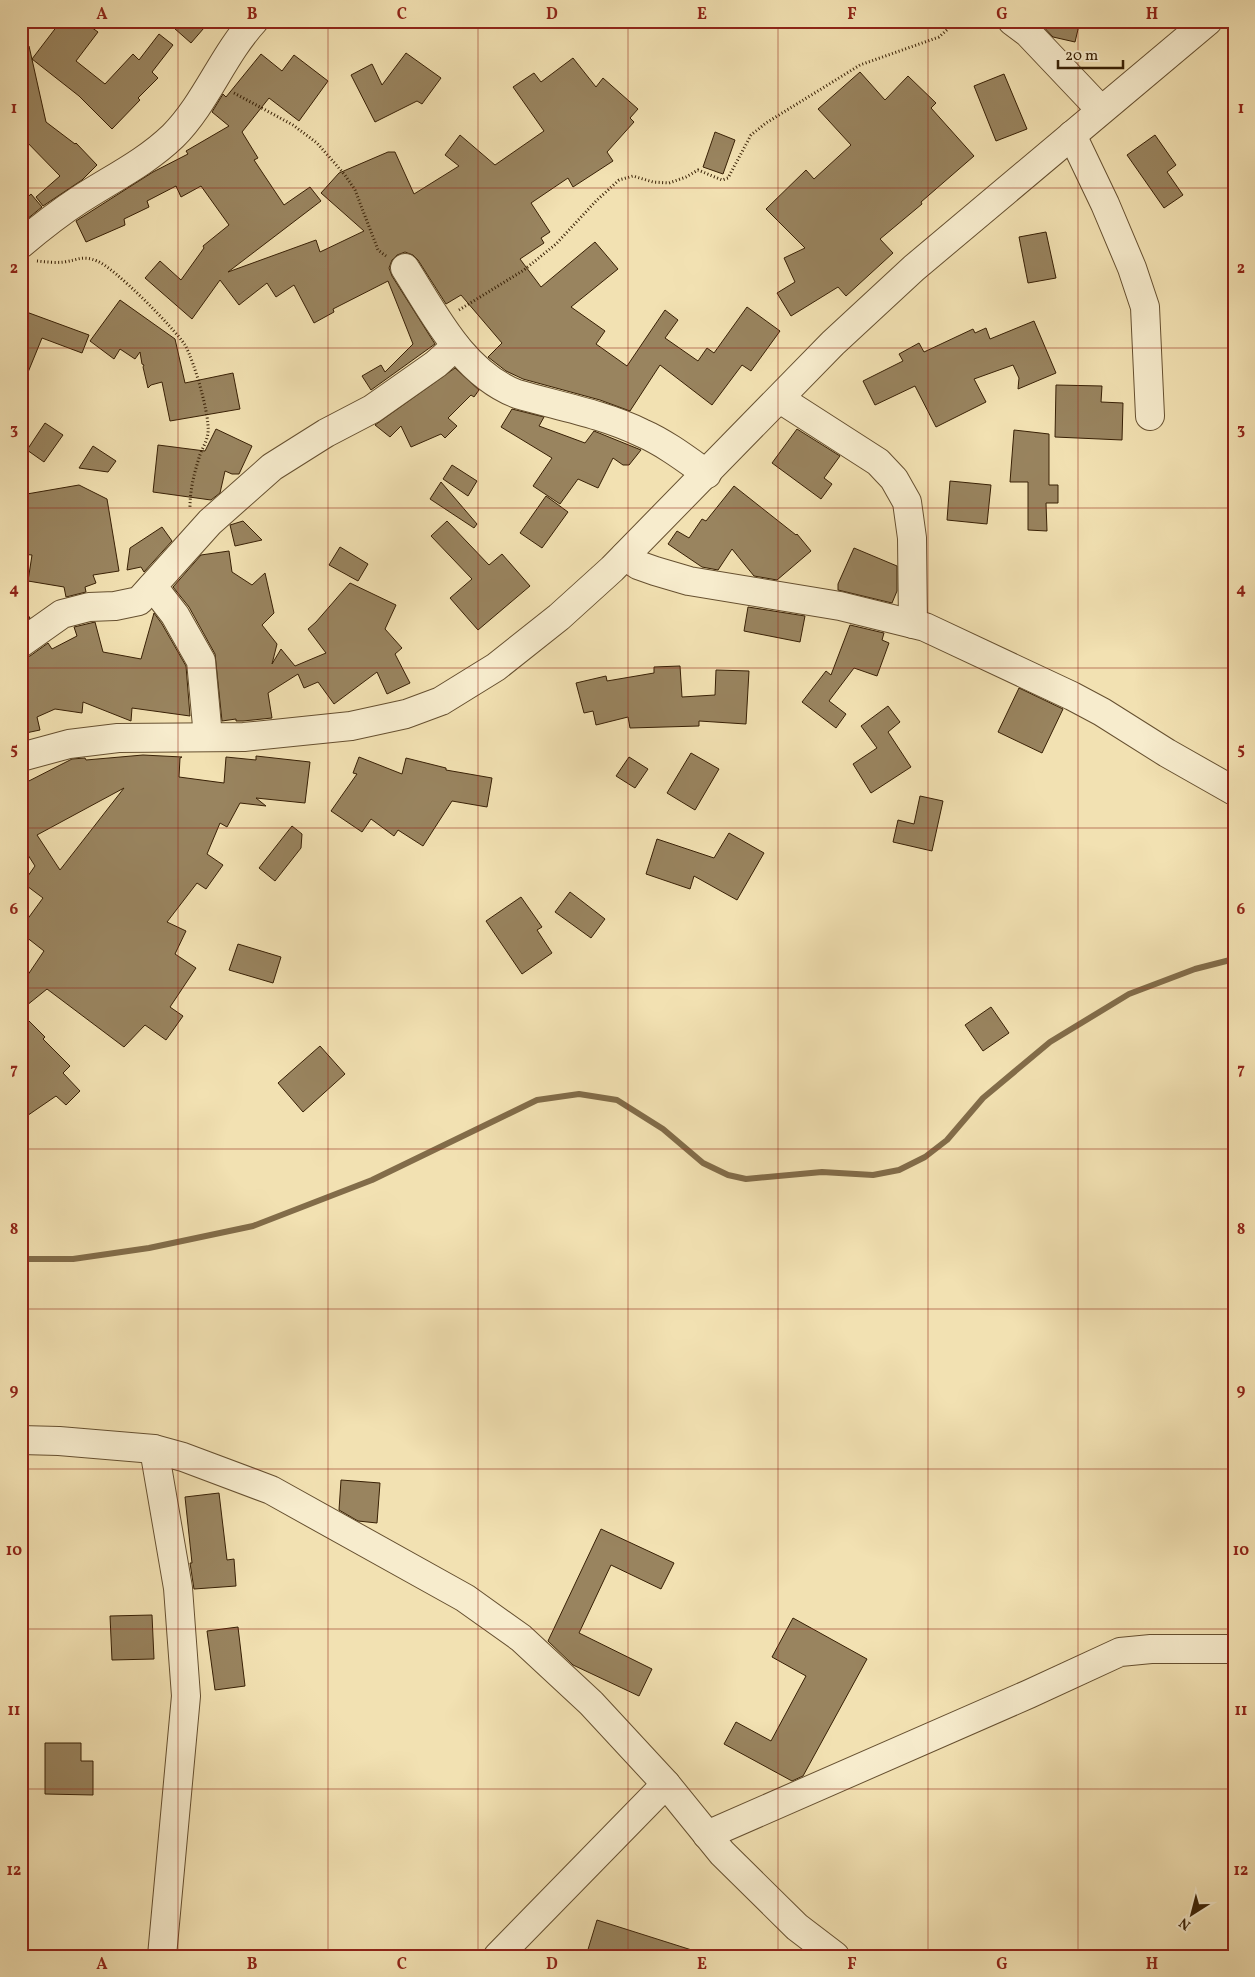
<svg xmlns="http://www.w3.org/2000/svg" width="1255" height="1977" viewBox="0 0 1255 1977" font-family="Vollkorn,serif">
	<rect width="100%" height="100%" fill="#f2e1b2"/>
	<filter id="stains"><feTurbulence type="fractalNoise" baseFrequency=".004" numOctaves="4"/><feColorMatrix values="0 0 0 0 .2 0 0 0 0 .09 0 0 0 0 .02 0 0 0 .5 -.17"/></filter>
	<radialGradient id="worn" r=".72"><stop offset=".6" stop-color="#630" stop-opacity="0"/><stop offset="1" stop-color="#630" stop-opacity=".3"/></radialGradient>
	<g fill="none" stroke-linecap="round" stroke-linejoin="round">
		<path stroke="#826c49" stroke-width="6" d="M21,1259H73L149,1248L253,1226L372,1180L537,1100L579,1094L617,1100L663,1129L703,1163L728,1175L746,1179L822,1172L873,1175L899,1170L925,1157L947,1140L983,1098L1050,1042L1129,994L1195,969L1234,959"/>
	</g>
	<g fill="#99845f" stroke="#382005" fill-rule="evenodd">
		<path d="M61,21H91V27L98,32L76,61L105,84L133,54L139,60L159,34L173,45L152,72L158,78L138,98L140,100L112,129L79,96L32,59Z"/>
		<path d="M166,21H210L191,43Z"/>
		<path d="M1038,21H1080L1075,42L1053,37Z"/>
		<path d="M29,46L46,122L75,144L76,143L97,165L82,180L43,206L36,197L60,176L21,136V47Z"/>
		<path d="M406,53L441,78L422,104L417,101L375,122L351,75L372,64L382,85Z"/>
		<path d="M261,54L282,71L294,55L328,81L299,121L269,98L242,132L258,158L254,160L284,205L310,187L321,201L228,272L316,240L320,252L364,231L321,193L339,173L388,152H395L414,194L459,166L445,155L460,135L495,165L544,131L513,87L534,73L541,82L573,58L596,87L603,78L638,109L630,118L634,122L607,152L613,161L573,187L568,178L531,203L550,232L541,238L544,243L520,259L541,287L595,242L618,269L571,307L605,331L596,344L627,366L665,310L678,320L665,338L698,361L707,348L714,353L747,307L780,331L751,371L742,365L712,405L660,365L630,411L600,400L523,379L506,371L488,357L502,343L461,295L446,304L418,260L413,255L405,252L397,255L392,260L389,268L392,276L435,344L371,390L362,376L381,365L385,372L413,344L388,281L333,309L334,312L314,323L294,285L276,297L267,283L239,305L220,280L192,319L145,278L160,261L181,280L204,248L203,246L229,225L201,186L181,197L176,186L147,201L149,207L124,219L125,225L86,242L76,221L153,172L188,154L186,151L229,126L212,112L223,94L226,97Z"/>
		<path d="M860,72L885,100L908,76L936,103L931,108L974,156L921,202L922,204L880,239L893,253L846,296L838,287L791,316L777,293L795,282L784,258L805,248L766,209L806,170L814,179L851,145L818,109Z"/>
		<path d="M1004,74L1027,129L996,141L974,86Z"/>
		<path d="M715,132L735,140L723,174L703,167Z"/>
		<path d="M1155,135L1176,165L1167,172L1183,195L1164,208L1127,155Z"/>
		<path d="M31,194L42,207L26,220L21,215V203Z"/>
		<path d="M1046,232L1056,278L1028,283L1019,237Z"/>
		<path d="M120,300L175,339L185,383L233,373L240,409L170,421L162,382L151,385L148,388L143,367L144,365L142,364L140,352L135,359L120,349L114,359L90,341Z"/>
		<path d="M21,310L89,335L82,353L42,338L22,387Z"/>
		<path d="M1034,321L1056,373L1018,389L1019,378L1013,365L974,379L986,402L936,427L915,386L875,405L863,381L903,361L899,354L919,343L924,352L973,329L975,333L986,328L990,339Z"/>
		<path d="M455,368L479,390L474,397L471,395L448,418L457,426L445,438L441,434L411,447L401,426L390,437L375,425Z"/>
		<path d="M1056,385L1102,386L1101,402L1123,403L1122,440L1055,437Z"/>
		<path d="M512,409L544,417L539,426L585,443L594,431L641,450L629,465H623L613,458L598,488L578,479L560,504L533,486L552,458L501,427Z"/>
		<path d="M45,423L63,435L44,462L27,450Z"/>
		<path d="M216,429L252,446L239,474H232L225,471L220,493L211,500L153,492L158,445L205,451Z"/>
		<path d="M797,429L840,456L824,478L832,484L821,499L772,463Z"/>
		<path d="M1014,430L1049,434V485H1058V503H1046L1047,531L1028,530V482H1010Z"/>
		<path d="M93,446L116,461L108,472L79,468Z"/>
		<path d="M452,465L477,481L468,496L443,479Z"/>
		<path d="M950,481L991,485L987,524L947,520Z"/>
		<path d="M441,482L477,524L474,528L430,499Z"/>
		<path d="M79,485L107,499L119,571L93,575L96,583L85,587L86,592L66,597L64,587L28,581L32,555L21,554V495Z"/>
		<path d="M734,486L796,535L797,534L811,551L777,580L754,576L732,549L718,570L702,567L668,544L677,531L689,538L702,519L706,521Z"/>
		<path d="M546,496L568,512L542,548L520,533Z"/>
		<path d="M243,521L262,540L235,546L230,525Z"/>
		<path d="M447,521L489,565L502,554L530,586L478,630L450,598L472,579L431,536Z"/>
		<path d="M162,527L172,541L144,572L141,567L127,570L130,548Z"/>
		<path d="M340,547L368,564L358,581L329,565Z"/>
		<path d="M854,548L897,566V591L892,603L838,590V584Z"/>
		<path d="M229,551L232,572L252,585L265,573L274,613L262,625L277,644L272,664L281,649L295,666L326,653L308,629L316,622L350,583L396,605L385,629L402,648L395,654L410,683L387,694L377,672L334,704L318,682L304,688L298,674L268,693L272,718L243,721H236V719L222,721L215,654L189,607L173,587L201,555Z"/>
		<path d="M21,605L30,618L21,624Z"/>
		<path d="M748,607L805,616L800,642L744,631Z"/>
		<path d="M154,613L162,624L186,666L190,716L132,708L131,721L83,702L82,713L55,709L37,717L40,730L21,734V658L30,656L48,643L52,649L77,636L74,627L95,622L103,652L141,659Z"/>
		<path d="M850,625L884,633L882,640L889,643L877,676L854,668L829,701L846,714L836,728L802,702L826,671L831,675Z"/>
		<path d="M680,666L682,697L715,695L716,670L749,671L746,724L699,721V726L630,728L628,717L596,725L593,711L584,713L576,683L606,676L607,681L654,673V667Z"/>
		<path d="M1019,688L1063,709L1042,753L998,732Z"/>
		<path d="M888,706L900,722L888,732L911,767L871,793L853,764L877,748L861,726Z"/>
		<path d="M691,753L719,769L695,810L667,793Z"/>
		<path d="M143,755L182,757L180,758L179,777L224,783L226,757L256,760V756L310,762L305,803L256,798L266,806L240,803L227,827L220,823L207,854L223,865L206,889L197,883L167,922L186,931L175,954L196,968L170,1007L183,1016L166,1040L145,1025L124,1047L47,989L21,1010V985L44,951L21,933V928L43,898L23,883L35,866L21,844V785L72,759L85,758L86,760ZM124,788L60,870L37,835Z"/>
		<path d="M359,757L402,774L406,758L446,768V770L492,778L487,807L452,801L423,846L398,830L394,836L371,819L362,832L331,811L357,774L353,773Z"/>
		<path d="M629,757L648,769L635,788L616,776Z"/>
		<path d="M920,796L943,801L932,851L893,842L898,820L914,824Z"/>
		<path d="M292,826L302,834L301,848L275,881L259,868Z"/>
		<path d="M729,833L764,853L737,900L694,876L690,889L646,874L657,839L714,858Z"/>
		<path d="M570,892L605,919L591,938L555,912Z"/>
		<path d="M521,897L542,927L537,930L552,953L522,974L486,921Z"/>
		<path d="M238,944L281,957L273,983L229,970Z"/>
		<path d="M991,1007L1009,1033L983,1051L965,1025Z"/>
		<path d="M21,1013L45,1037L43,1039L70,1066L63,1073L80,1091L66,1105L56,1096L21,1120Z"/>
		<path d="M320,1046L345,1074L303,1112L278,1083Z"/>
		<path d="M341,1480L380,1483L377,1523L358,1521L339,1510Z"/>
		<path d="M219,1493L227,1560L234,1559L236,1586L194,1589L190,1563H192L185,1497Z"/>
		<path d="M601,1529L674,1563L661,1589L611,1565L579,1633L652,1669L639,1696L573,1665L548,1641Z"/>
		<path d="M152,1615L154,1659L112,1660L110,1616Z"/>
		<path d="M793,1618L867,1659L803,1776L792,1781L724,1744L736,1722L771,1741L806,1676L772,1657Z"/>
		<path d="M238,1627L245,1686L215,1690L207,1631Z"/>
		<path d="M45,1743H81V1761H93V1795L45,1794Z"/>
		<path d="M597,1920L698,1952L697,1956H586Z"/>
	</g>
	<g fill="none" stroke-linecap="round" stroke-linejoin="round">
		<defs>
			<g id="minor">
				<path d="M1012,21L1028,33L1101,110"/>
				<path d="M1072,135L1105,204L1132,268L1145,307L1150,416"/>
				<path d="M21,244C40,228 59,213 79,200C111,179 145,163 173,136C206,103 222,56 254,21"/>
				<path d="M405,268C435,315 463,373 517,394C558,406 603,414 642,433C665,443 686,459 707,474"/>
				<path d="M780,399L878,462L894,479L907,502L912,538L913,624"/>
				<path d="M625,556L638,565L655,571L689,581L840,606L925,627L1072,696L1102,712L1167,753L1234,791"/>
				<path d="M151,588L161,597L175,615L201,661L208,737"/>
				<path d="M21,643L62,614L89,607L115,606L139,601L210,522L272,467L326,433L372,409L436,364L456,346"/>
				<path d="M21,757L69,744L118,738L244,737L351,726L406,714L441,701L496,667L559,617L612,569L833,343L914,268L1208,21"/>
				<path d="M21,1440L59,1441L154,1449L183,1457L271,1490L465,1598L521,1638L591,1703L666,1784L722,1853L797,1927L835,1956"/>
				<path d="M154,1449L178,1588L186,1696L162,1956"/>
				<path d="M707,1835L1029,1694L1120,1652L1151,1649H1234"/>
				<path d="M498,1956L666,1784"/>
			</g>
		</defs>
		<use href="#minor" stroke="#665030" stroke-width="30"/>
		<g stroke="#382005" stroke-width="3" stroke-dasharray="1 2.5" stroke-linecap="butt">
			<path d="M234,93L293,125L317,143L345,175L355,190L378,250L386,256"/>
			<path d="M37,261C46,262 56,263 64,262C78,260 83,255 97,261C114,267 175,329 185,345C194,361 210,415 208,433C207,442 201,450 199,458C194,474 190,490 190,507"/>
			<path d="M459,310L524,270L556,244L596,201L619,180L633,176L653,182L669,183L686,177L698,170L722,180L728,178L751,135L766,123L860,65L939,37L949,28L951,21"/>
		</g>
		<use href="#minor" stroke="#f7eccd" stroke-width="28"/>
	</g>
	<path fill="none" stroke="#8f2418" stroke-width="1" stroke-opacity="0.55" d="M178,21V1956M328,21V1956M478,21V1956M628,21V1956M778,21V1956M928,21V1956M1078,21V1956M21,188H1234M21,348H1234M21,508H1234M21,668H1234M21,828H1234M21,988H1234M21,1149H1234M21,1309H1234M21,1469H1234M21,1629H1234M21,1789H1234"/>
	<rect width="1255" height="1977" fill="none" stroke="#f2e1b2" stroke-width="55"/>
	<g transform="translate(1192 1914) rotate(216)" stroke="#f7eccd" stroke-width="4" paint-order="stroke">
	<path d="M0-4L9 19L0 12L-9 19Z" fill="#382005"/>
	<text y="-8" font-size="14" font-weight="bold" text-anchor="middle" fill="#382005">N</text>
	</g>
	<path d="M1058 60v8h65v-8" fill="none" stroke="#382005" stroke-width="2.5"/>
	<text x="1065" y="60" font-size="15" fill="#382005" stroke="#f7eccd" stroke-width="4" paint-order="stroke">20 m</text>
	<rect x="28" y="28" width="1200" height="1922" fill="none" stroke="#8f2418" stroke-width="2"/>
	<g font-size="16" text-anchor="middle" font-weight="bold" fill="#8f2418">
		<text x="102" y="19">A</text>
		<text x="252" y="19">B</text>
		<text x="402" y="19">C</text>
		<text x="552" y="19">D</text>
		<text x="702" y="19">E</text>
		<text x="852" y="19">F</text>
		<text x="1002" y="19">G</text>
		<text x="1152" y="19">H</text>
		<text x="14" y="113">1</text>
		<text x="1241" y="113">1</text>
		<text x="14" y="273">2</text>
		<text x="1241" y="273">2</text>
		<text x="14" y="434">3</text>
		<text x="1241" y="434">3</text>
		<text x="14" y="594">4</text>
		<text x="1241" y="594">4</text>
		<text x="14" y="754">5</text>
		<text x="1241" y="754">5</text>
		<text x="14" y="914">6</text>
		<text x="1241" y="914">6</text>
		<text x="14" y="1074">7</text>
		<text x="1241" y="1074">7</text>
		<text x="14" y="1234">8</text>
		<text x="1241" y="1234">8</text>
		<text x="14" y="1395">9</text>
		<text x="1241" y="1395">9</text>
		<text x="14" y="1555">10</text>
		<text x="1241" y="1555">10</text>
		<text x="14" y="1715">11</text>
		<text x="1241" y="1715">11</text>
		<text x="14" y="1875">12</text>
		<text x="1241" y="1875">12</text>
		<text x="102" y="1969">A</text>
		<text x="252" y="1969">B</text>
		<text x="402" y="1969">C</text>
		<text x="552" y="1969">D</text>
		<text x="702" y="1969">E</text>
		<text x="852" y="1969">F</text>
		<text x="1002" y="1969">G</text>
		<text x="1152" y="1969">H</text>
	</g>
	<rect width="100%" height="100%" filter="url(#stains)"/>
	<rect width="100%" height="100%" fill="url(#worn)"/>
</svg>
